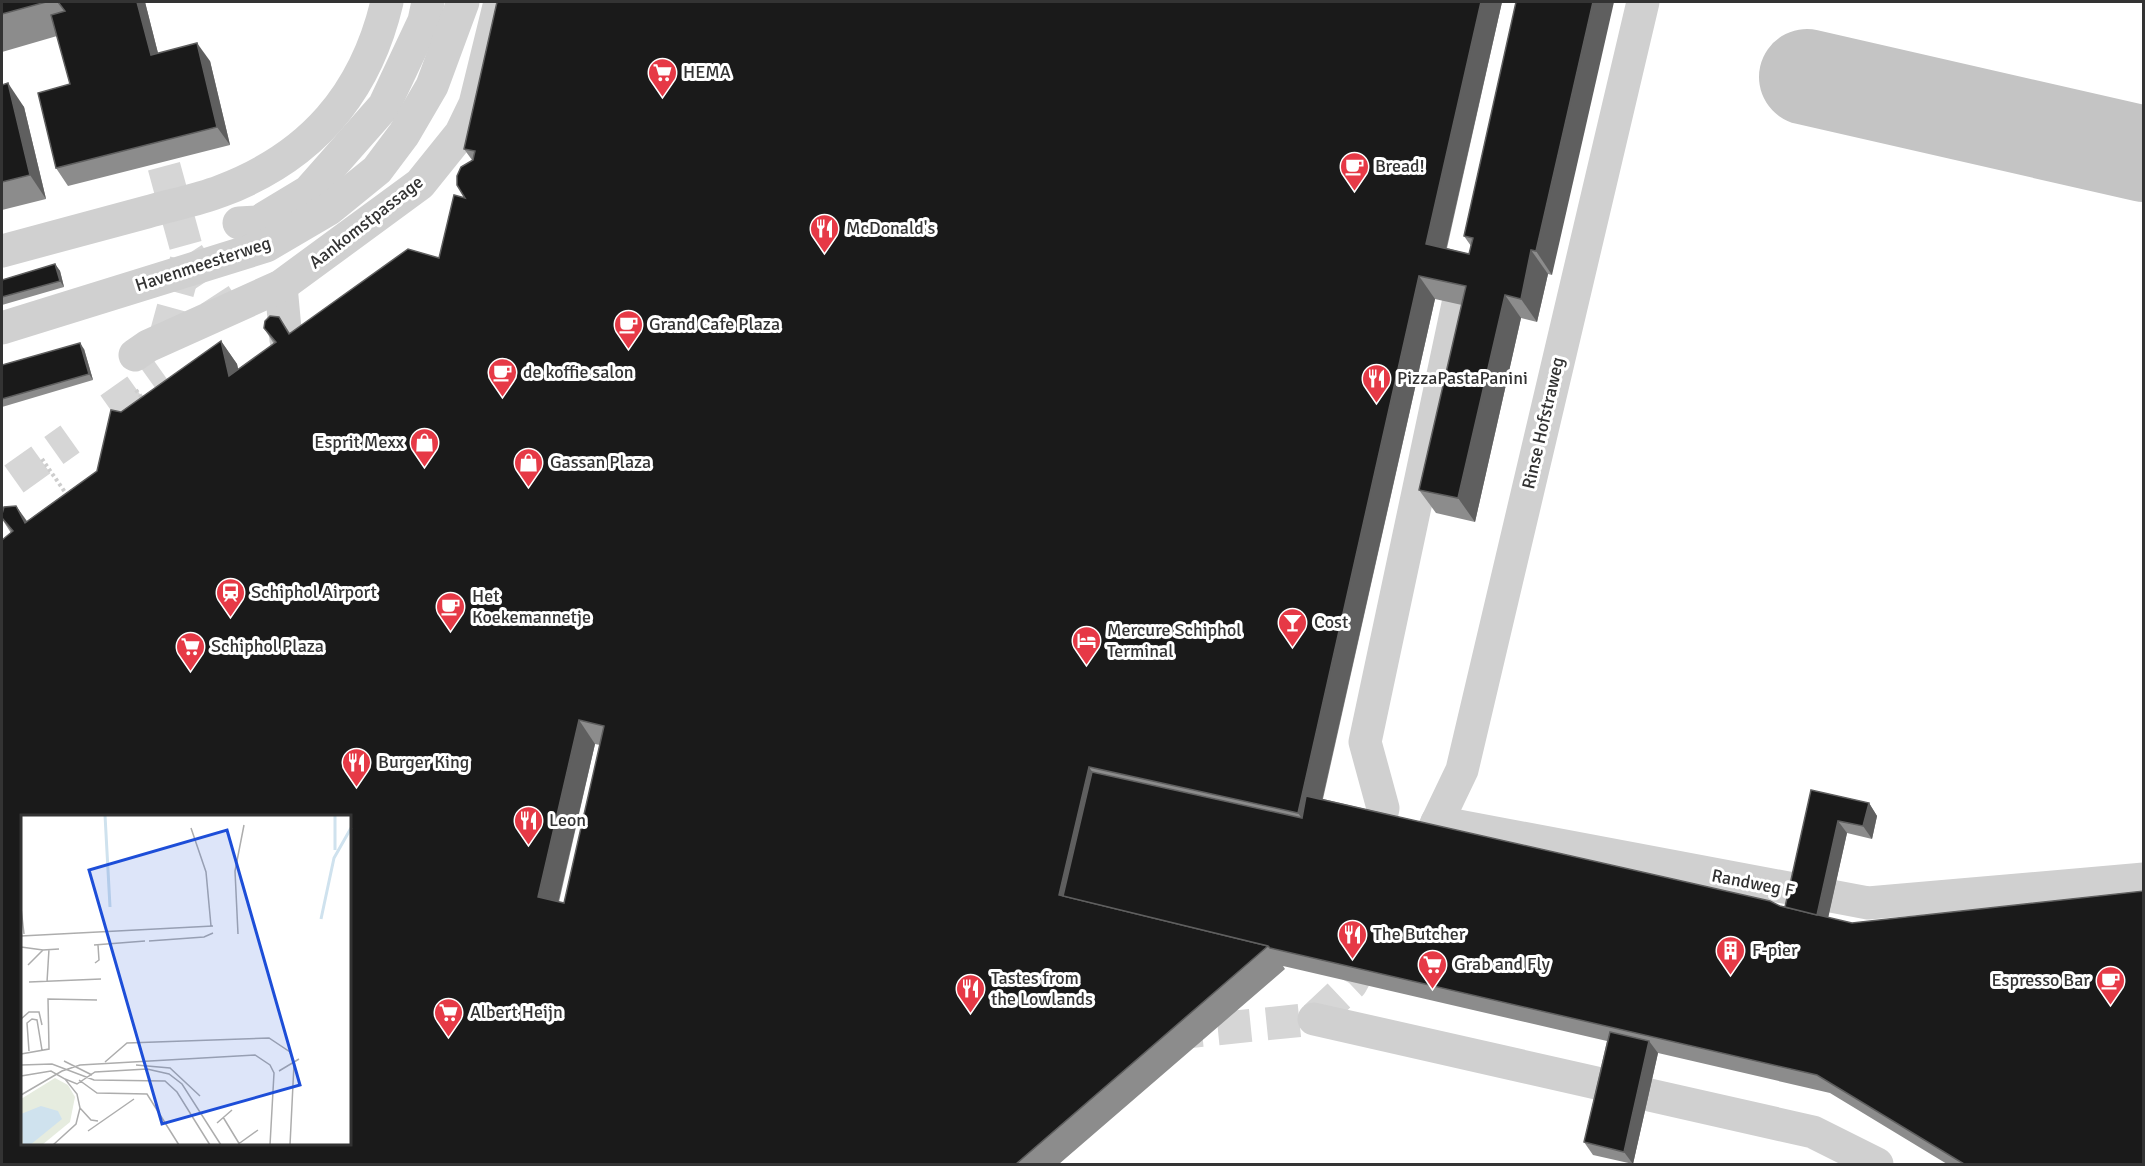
<svg xmlns="http://www.w3.org/2000/svg" width="2145" height="1166" viewBox="0 0 2145 1166" font-family="Signika,sans-serif">
	<rect width="100%" height="100%" fill="#fff"/>
	<g fill="none" stroke-linecap="round" stroke-linejoin="round">
		<path stroke="#c4c4c4" stroke-width="96" d="M1807,77L2144,154"/>
		<g stroke="#d6d6d6" stroke-width="33" stroke-dasharray="33 16" stroke-linecap="butt">
			<path d="M151,119L188,254L165,338"/>
			<path d="M188,254L222,306"/>
			<path d="M110,409L162,372"/>
			<path d="M14,479L70,439"/>
			<path d="M1173,1043L1186,1032L1314,1019L1351,984L1373,944"/>
		</g>
		<g stroke="#cdcdcd" stroke-width="4" stroke-dasharray="3 3" stroke-linecap="butt">
			<path d="M136,390L145,402"/>
			<path d="M42,459L67,495"/>
		</g>
		<g stroke="#d0d0d0" stroke-width="33">
			<path d="M239,223L258,222L309,191L384,106L424,21L428,2"/>
			<path d="M2,251C50,238 98,225 147,212C171,205 198,200 221,191C311,157 365,95 387,2"/>
			<path d="M281,286L286,340"/>
			<path d="M2,328L266,246L329,209L377,170L404,134L432,86L463,2"/>
			<path d="M135,355L148,346L281,286L420,184L461,133L475,104L500,2"/>
			<path d="M1437,822L1868,903L2144,879"/>
			<path d="M1379,828L1383,808L1365,742L1458,304"/>
			<path d="M1429,839L1462,770L1643,2"/>
			<path d="M1314,1019L1813,1132L1877,1164"/>
		</g>
	</g>
	<g fill="#8c8c8c" fill-rule="evenodd">
		<path d="M2,2H145L158,53L210,61L230,145L68,186L56,168L70,84L57,36L2,52Z"/>
		<path d="M497,2H1502L1447,248L1469,254L1471,246L1464,236L1516,2L1552,275L1548,274L1537,322L1521,318L1475,522L1436,513L1419,490L1462,305L1435,299L1323,799L1785,907L1811,790L1869,803L1877,816L1872,839L1847,833L1828,917L2144,1164H1947L1830,1093L1658,1053L1633,1164L1593,1155L1584,1142L1607,1041L1283,966L1285,969L1059,1164H2L11,533L2,519L16,506L27,521L97,471L121,412L221,341L237,364L238,369L274,344L264,328L279,317L290,333L439,258L465,198L472,160L464,149ZM595,744L600,745L564,903L559,902Z"/>
		<path d="M2,85L24,107L46,199L2,210Z"/>
		<path d="M55,264L60,271L64,287L2,305V280Z"/>
		<path d="M84,349L93,380L2,407V365Z"/>
	</g>
	<g fill="#5f5f5f">
		<path d="M137,2H145L163,73L151,55Z"/>
		<path d="M1481,2H1502L1442,267L1426,244Z"/>
		<path d="M1593,2H1614L1552,275L1536,251Z"/>
		<path d="M197,43L210,61L230,145L217,127Z"/>
		<path d="M8,83L24,107L46,199L30,175Z"/>
		<path d="M1531,250L1548,274L1537,322L1521,299Z"/>
		<path d="M55,264L60,271L64,287L60,281Z"/>
		<path d="M1419,276L1435,299L1314,836L1298,813Z"/>
		<path d="M1505,295L1521,318L1475,522L1458,498Z"/>
		<path d="M221,341L237,364L245,399L229,376Z"/>
		<path d="M80,343L84,349L93,380L89,374Z"/>
		<path d="M16,506L32,529L25,523Z"/>
		<path d="M579,720L595,744L554,920L538,897Z"/>
		<path d="M1089,767L1105,791L1079,904L1059,895Z"/>
		<path d="M1869,803L1877,816L1872,839L1863,826Z"/>
		<path d="M1838,821L1847,833L1825,932L1816,919Z"/>
		<path d="M1649,1041L1658,1053L1633,1164L1624,1152Z"/>
	</g>
	<g fill="#1a1a1a" stroke="#5f5f5f" stroke-width="1.5" fill-rule="evenodd">
		<path d="M2,2H46L2,14Z"/>
		<path d="M58,2H137L151,55L197,43L217,127L56,168L38,93L70,84L51,15L65,11Z"/>
		<path d="M497,2H1481L1426,244L1469,254L1473,238L1464,236L1516,2H1593L1536,251L1531,250L1521,299L1505,295L1458,498L1419,490L1466,286L1419,276L1298,813L1089,767L1059,895L1268,946L1016,1164H2V540L13,531L2,518V514L4,507L16,506L25,523L97,471L111,410L121,412L221,341L229,376L276,342L264,328L265,321L270,316L279,317L289,334L408,249L439,258L454,195L465,198L457,185V176L461,167L473,160L474,155L475,151L464,149ZM579,720L604,726L564,903L538,897ZM22,816H350V1143H22Z"/>
		<path d="M8,83L30,175L2,182V85Z"/>
		<path d="M55,264L60,281L2,297V280Z"/>
		<path d="M80,343L89,374L2,399V365Z"/>
		<path d="M1092,772L1302,818L1306,796L1770,901L1780,906L1852,923L2144,891V1164H1964L1817,1075L1270,948L1268,946L1063,896Z"/>
		<path d="M1811,790L1869,803L1863,826L1838,821L1817,915L1785,907Z"/>
		<path d="M1610,1032L1649,1041L1624,1152L1584,1142Z"/>
	</g>
	<defs>
		<symbol id="supermarket-pin" viewBox="-11 -11 22 30"><path d="M0 17L-7.5 6A9.5 9.5 0 1 1 7.5 6Z" fill="#e63946" stroke="#fff"/><path d="M-6-5.5h2.5l.6 2H6L4.5 2H-2.5L-4.4-4H-6ZM-1.5 3.2a1.3 1.3 0 1 0 .1 0ZM3 3.2a1.3 1.3 0 1 0 .1 0Z" fill="#fff"/></symbol>
		<symbol id="cafe-pin" viewBox="-11 -11 22 30"><path d="M0 17L-7.5 6A9.5 9.5 0 1 1 7.5 6Z" fill="#e63946" stroke="#fff"/><path d="M-5.5-4.5H6V0H3Q3 3.5 0 3.5H-2.5Q-5.5 3.5-5.5 0ZM3-3.2v2h1.7v-2ZM-6 4.5H4V6H-6Z" fill="#fff"/></symbol>
		<symbol id="restaurant-pin" viewBox="-11 -11 22 30"><path d="M0 17L-7.5 6A9.5 9.5 0 1 1 7.5 6Z" fill="#e63946" stroke="#fff"/><path d="M-5-6h1v4h1v-4h1v4h1v-4h1v5L-1.5 .5V6h-2V.5L-5-1ZM5-6V6H3V1.5H1.5Q1.5-4 5-6Z" fill="#fff"/></symbol>
		<symbol id="shop-pin" viewBox="-11 -11 22 30"><path d="M0 17L-7.5 6A9.5 9.5 0 1 1 7.5 6Z" fill="#e63946" stroke="#fff"/><path d="M-5-2.5h2.3a2.7 3.5 0 0 1 5.4 0H5L5.5 6h-11ZM-1.5-2.5h3a1.5 2.3 0 0 0-3 0Z" fill="#fff"/></symbol>
		<symbol id="station-pin" viewBox="-11 -11 22 30"><path d="M0 17L-7.5 6A9.5 9.5 0 1 1 7.5 6Z" fill="#e63946" stroke="#fff"/><path d="M-3-6H3Q5-6 5-4V2Q5 4 3 4L4.5 6H3L1.5 4h-3L-3 6H-4.5L-3 4Q-5 4-5 2V-4Q-5-6-3-6ZM-3.5-4v3h7v-3ZM-3.5 1v1.5H-2V1ZM2 1v1.5H3.5V1Z" fill="#fff"/></symbol>
		<symbol id="bar-pin" viewBox="-11 -11 22 30"><path d="M0 17L-7.5 6A9.5 9.5 0 1 1 7.5 6Z" fill="#e63946" stroke="#fff"/><path d="M-6-5H6L.8 .8V4.5H3.5V6h-7V4.5H-.8V.8Z" fill="#fff"/></symbol>
		<symbol id="hotel-pin" viewBox="-11 -11 22 30"><path d="M0 17L-7.5 6A9.5 9.5 0 1 1 7.5 6Z" fill="#e63946" stroke="#fff"/><path d="M-6-4.5h1.5V1H6V5H4.5V3h-9V5H-6ZM-4 0a1.8 1.8 0 1 1 3.6 0ZM.5 0V-2.5h3Q6-2.5 6 0Z" fill="#fff"/></symbol>
		<symbol id="building-pin" viewBox="-11 -11 22 30"><path d="M0 17L-7.5 6A9.5 9.5 0 1 1 7.5 6Z" fill="#e63946" stroke="#fff"/><path d="M-4-6H4V6H1V3H-1V6H-4ZM-2.5-4.3h1.7v1.8h-1.7ZM.8-4.3h1.7v1.8H.8ZM-2.5-1h1.7V.8h-1.7ZM.8-1h1.7V.8H.8Z" fill="#fff"/></symbol>
	</defs>
	<g fill-rule="evenodd">
		<use href="#supermarket-pin" x="646" y="56" width="33" height="45"/>
		<use href="#cafe-pin" x="1338" y="150" width="33" height="45"/>
		<use href="#restaurant-pin" x="808" y="212" width="33" height="45"/>
		<use href="#cafe-pin" x="612" y="308" width="33" height="45"/>
		<use href="#cafe-pin" x="486" y="356" width="33" height="45"/>
		<use href="#restaurant-pin" x="1360" y="362" width="33" height="45"/>
		<use href="#shop-pin" x="408" y="426" width="33" height="45"/>
		<use href="#shop-pin" x="512" y="446" width="33" height="45"/>
		<use href="#station-pin" x="214" y="576" width="33" height="45"/>
		<use href="#cafe-pin" x="434" y="590" width="33" height="45"/>
		<use href="#bar-pin" x="1276" y="606" width="33" height="45"/>
		<use href="#hotel-pin" x="1070" y="624" width="33" height="45"/>
		<use href="#supermarket-pin" x="174" y="630" width="33" height="45"/>
		<use href="#restaurant-pin" x="340" y="746" width="33" height="45"/>
		<use href="#restaurant-pin" x="512" y="804" width="33" height="45"/>
		<use href="#restaurant-pin" x="1336" y="918" width="33" height="45"/>
		<use href="#building-pin" x="1714" y="934" width="33" height="45"/>
		<use href="#supermarket-pin" x="1416" y="948" width="33" height="45"/>
		<use href="#cafe-pin" x="2094" y="964" width="33" height="45"/>
		<use href="#restaurant-pin" x="954" y="972" width="33" height="45"/>
		<use href="#supermarket-pin" x="432" y="996" width="33" height="45"/>
	</g>
	<g text-anchor="middle" dominant-baseline="central" stroke-width="6" stroke-linejoin="round" paint-order="stroke">
		<g font-size="18" fill="#333" stroke="#fff" text-anchor="start">
			<text x="683" y="72">HEMA</text>
			<text x="1375" y="166">Bread!</text>
			<text x="846" y="228">McDonald's</text>
			<text x="649" y="324">Grand Cafe Plaza</text>
			<text x="523" y="372">de koffie salon</text>
			<text x="1397" y="378">PizzaPastaPanini</text>
			<text x="404" y="442" text-anchor="end">Esprit Mexx</text>
			<text x="550" y="462">Gassan Plaza</text>
			<text x="251" y="592">Schiphol Airport</text>
			<text x="472" y="596">Het<tspan x="472" dy="21">Koekemannetje</tspan></text>
			<text x="1314" y="622">Cost</text>
			<text x="1107" y="630">Mercure Schiphol<tspan x="1107" dy="21">Terminal</tspan></text>
			<text x="211" y="646">Schiphol Plaza</text>
			<text x="378" y="762">Burger King</text>
			<text x="549" y="820">Leon</text>
			<text x="1373" y="934">The Butcher</text>
			<text x="1752" y="950">F-pier</text>
			<text x="1454" y="964">Grab and Fly</text>
			<text x="991" y="978">Tastes from<tspan x="991" dy="21">the Lowlands</tspan></text>
			<text x="2090" y="980" text-anchor="end">Espresso Bar</text>
			<text x="470" y="1012">Albert Heijn</text>
		</g>
		<g font-size="18" fill="#333" stroke="#fff">
			<text transform="translate(366 222) rotate(-38)">Aankomstpassage</text>
			<text transform="translate(203 264) rotate(-18)">Havenmeesterweg</text>
			<text transform="translate(1543 423) rotate(-77)">Rinse Hofstraweg</text>
			<text transform="translate(1753 883) rotate(11)">Randweg F</text>
		</g>
	</g>
	<g transform="translate(21 815)">
		<rect width="330" height="330" fill="#fff"/>
		<path d="M34,263L47,270L54,282L49,307L21,330H0V284Z" fill="#e6ecdf"/>
		<path d="M20,291L37,296L41,304L9,330H2L0,299Z" fill="#cfe2ee"/>
		<path fill="none" stroke="#cfe2ee" stroke-width="3" d="M84,0L89,92M314,35V0M300,104L313,43L330,13"/>
		<path fill="none" stroke="#adadad" stroke-width="1.5" d="M170,13L185,57L190,111M0,93L3,119M217,119L214,56L223,10M0,121L192,111M128,126L183,122L192,118M73,130L124,126M0,132L22,135M74,148L78,145L77,130M7,150L22,135L38,134M8,167L80,164M26,167L28,134M0,204L8,197H18L21,210M8,236L6,208L11,204L16,205L21,235M0,239L28,234L27,184L76,185M43,246L71,260M84,247L106,228L248,223L269,237L273,249L269,330M0,250L31,249L73,265L144,266L156,277L189,330M115,250L149,253L179,281M258,256L278,244M0,261L30,256L44,264L56,279L59,293L55,309L32,330M44,264L56,269L74,257L126,254L148,259L161,269L200,330M58,265L76,278L126,279L158,330M0,280L41,256L59,250L234,240L249,250L253,258L249,330M59,293L70,305L77,306M202,302L219,330M196,308L211,295M67,316L113,284M216,330L237,315"/>
		<path fill="#1d4ed8" fill-opacity="0.15" stroke="#1d4ed8" stroke-width="3" d="M206,15L279,270L141,309L68,55Z"/>
		<rect width="330" height="330" fill="none" stroke="#333" stroke-width="3"/>
	</g>
	<rect width="2145" height="1166" fill="none" stroke="#333333" stroke-width="6"/>
</svg>
